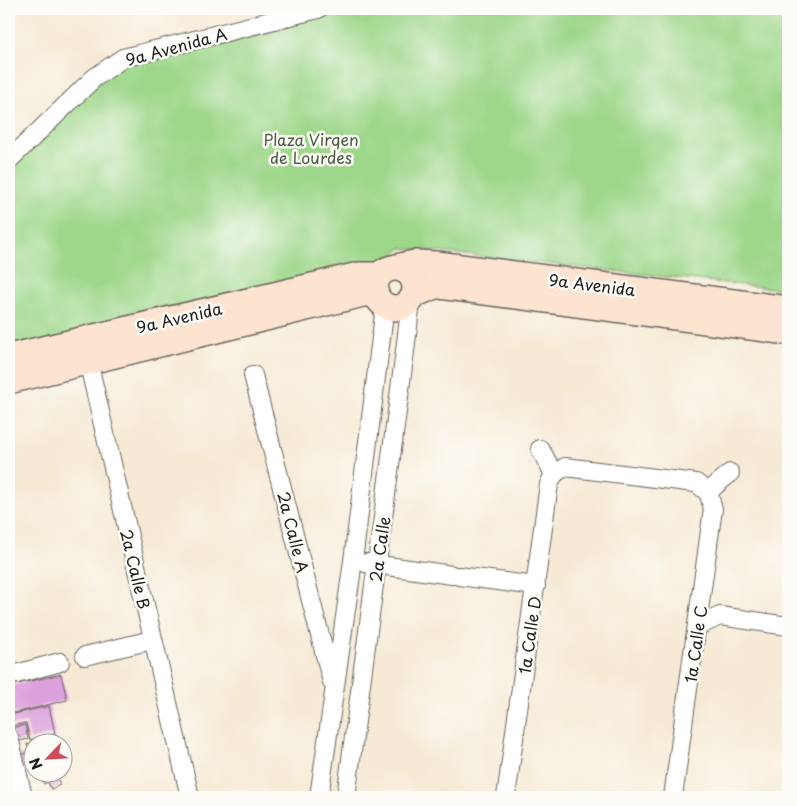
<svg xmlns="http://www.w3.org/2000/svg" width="797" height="806" viewBox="0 0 797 806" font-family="'Playpen Sans',sans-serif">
	<rect width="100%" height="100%" fill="#fdfcf7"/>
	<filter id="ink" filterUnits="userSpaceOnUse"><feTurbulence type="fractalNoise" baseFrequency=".02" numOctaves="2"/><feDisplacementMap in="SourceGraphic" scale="10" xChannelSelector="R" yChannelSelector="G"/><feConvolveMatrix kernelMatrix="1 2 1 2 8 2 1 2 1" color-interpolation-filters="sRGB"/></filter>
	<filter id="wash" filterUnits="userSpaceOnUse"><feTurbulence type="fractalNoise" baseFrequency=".0096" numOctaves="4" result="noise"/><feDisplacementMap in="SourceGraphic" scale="20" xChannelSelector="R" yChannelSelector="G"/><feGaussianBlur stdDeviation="1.12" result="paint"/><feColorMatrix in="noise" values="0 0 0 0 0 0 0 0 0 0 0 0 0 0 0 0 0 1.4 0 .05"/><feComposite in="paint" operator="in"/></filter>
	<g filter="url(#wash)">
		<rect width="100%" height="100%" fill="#f6ead5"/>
		<path fill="#9dd78a" stroke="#5c7a53" d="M318,9H788V290L402,248L379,265L9,357V160L123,58Z"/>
		<g id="blocks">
			<g fill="#dca0dc">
				<path d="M61,674L67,700L11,714L9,706V686Z"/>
				<path d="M49,706L55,734L30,740L26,723L10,726L9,715Z"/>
				<path d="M25,725L28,739L15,742L11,728Z"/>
				<path d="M55,736L57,744H32V762L27,744Z"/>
				<path d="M28,753L31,763L21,765L19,755Z"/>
				<path d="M45,774H56L60,785L51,789L48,782L44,784L40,776Z"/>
			</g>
		</g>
	</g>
	<g filter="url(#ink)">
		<use href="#blocks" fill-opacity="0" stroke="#68645d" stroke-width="1"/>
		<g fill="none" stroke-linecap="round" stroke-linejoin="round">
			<defs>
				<g id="minor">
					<path d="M9,160L94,78L123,58L318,9"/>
					<path d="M86,352L190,797"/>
					<path d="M253,375L332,682"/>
					<path d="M540,449L554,474"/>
					<path d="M554,474L565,467L696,483L708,492"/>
					<path d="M708,492L730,473"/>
					<path d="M366,563L452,575"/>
					<path d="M459,576L536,586"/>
					<path d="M698,626L720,616L788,626"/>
					<path d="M85,656L152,640"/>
					<path d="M9,676L60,662"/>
					<path d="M9,737L23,797"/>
					<path d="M319,797L353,561L385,306"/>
					<path d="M346,797L405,351L411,301"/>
					<path d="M506,797L549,484L554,474"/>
					<path d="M673,797L713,509L708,492"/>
				</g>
				<g id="secondary">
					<path d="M396,267L415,263L437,264L788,309"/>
					<circle cx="395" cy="288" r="20"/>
					<path d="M414,295L437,285L440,286L788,332"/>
					<path d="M9,357L359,275H379"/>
					<path d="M9,381L363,294H375"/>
				</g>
			</defs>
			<use href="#minor" stroke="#68645d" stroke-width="20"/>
			<use href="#secondary" stroke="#68645d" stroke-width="28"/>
			<use href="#minor" stroke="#fff" stroke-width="18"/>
			<use href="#secondary" stroke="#fde4d1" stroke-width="25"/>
		</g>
	</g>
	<g text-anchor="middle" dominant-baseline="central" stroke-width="5" stroke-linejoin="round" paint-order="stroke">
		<g font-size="16" fill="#1c1c1c" stroke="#fdfcf7">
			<text transform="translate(176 46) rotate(-15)">9a Avenida A</text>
			<text transform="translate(592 284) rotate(7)">9a Avenida</text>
			<text transform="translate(179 317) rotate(-13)">9a Avenida</text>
			<text transform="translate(294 532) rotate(76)">2a Calle A</text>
			<text transform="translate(379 549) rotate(-82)">2a Calle</text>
			<text transform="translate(136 569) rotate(77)">2a Calle B</text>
			<text transform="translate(529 635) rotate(-82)">1a Calle D</text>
			<text transform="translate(695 644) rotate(-82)">1a Calle C</text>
		</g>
		<g font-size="16" fill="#495d42" stroke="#fdfcf7">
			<text x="311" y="139">Plaza Virgen<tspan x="311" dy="18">de Lourdes</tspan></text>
		</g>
	</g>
	<rect width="797" height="806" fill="none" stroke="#fdfcf7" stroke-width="30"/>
	<g transform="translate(48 758) rotate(245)"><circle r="24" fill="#fdfcf7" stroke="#a3a29f"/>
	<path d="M0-4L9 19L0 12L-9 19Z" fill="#d1495b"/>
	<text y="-8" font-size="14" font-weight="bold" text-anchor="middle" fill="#1c1c1c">N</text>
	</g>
</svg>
